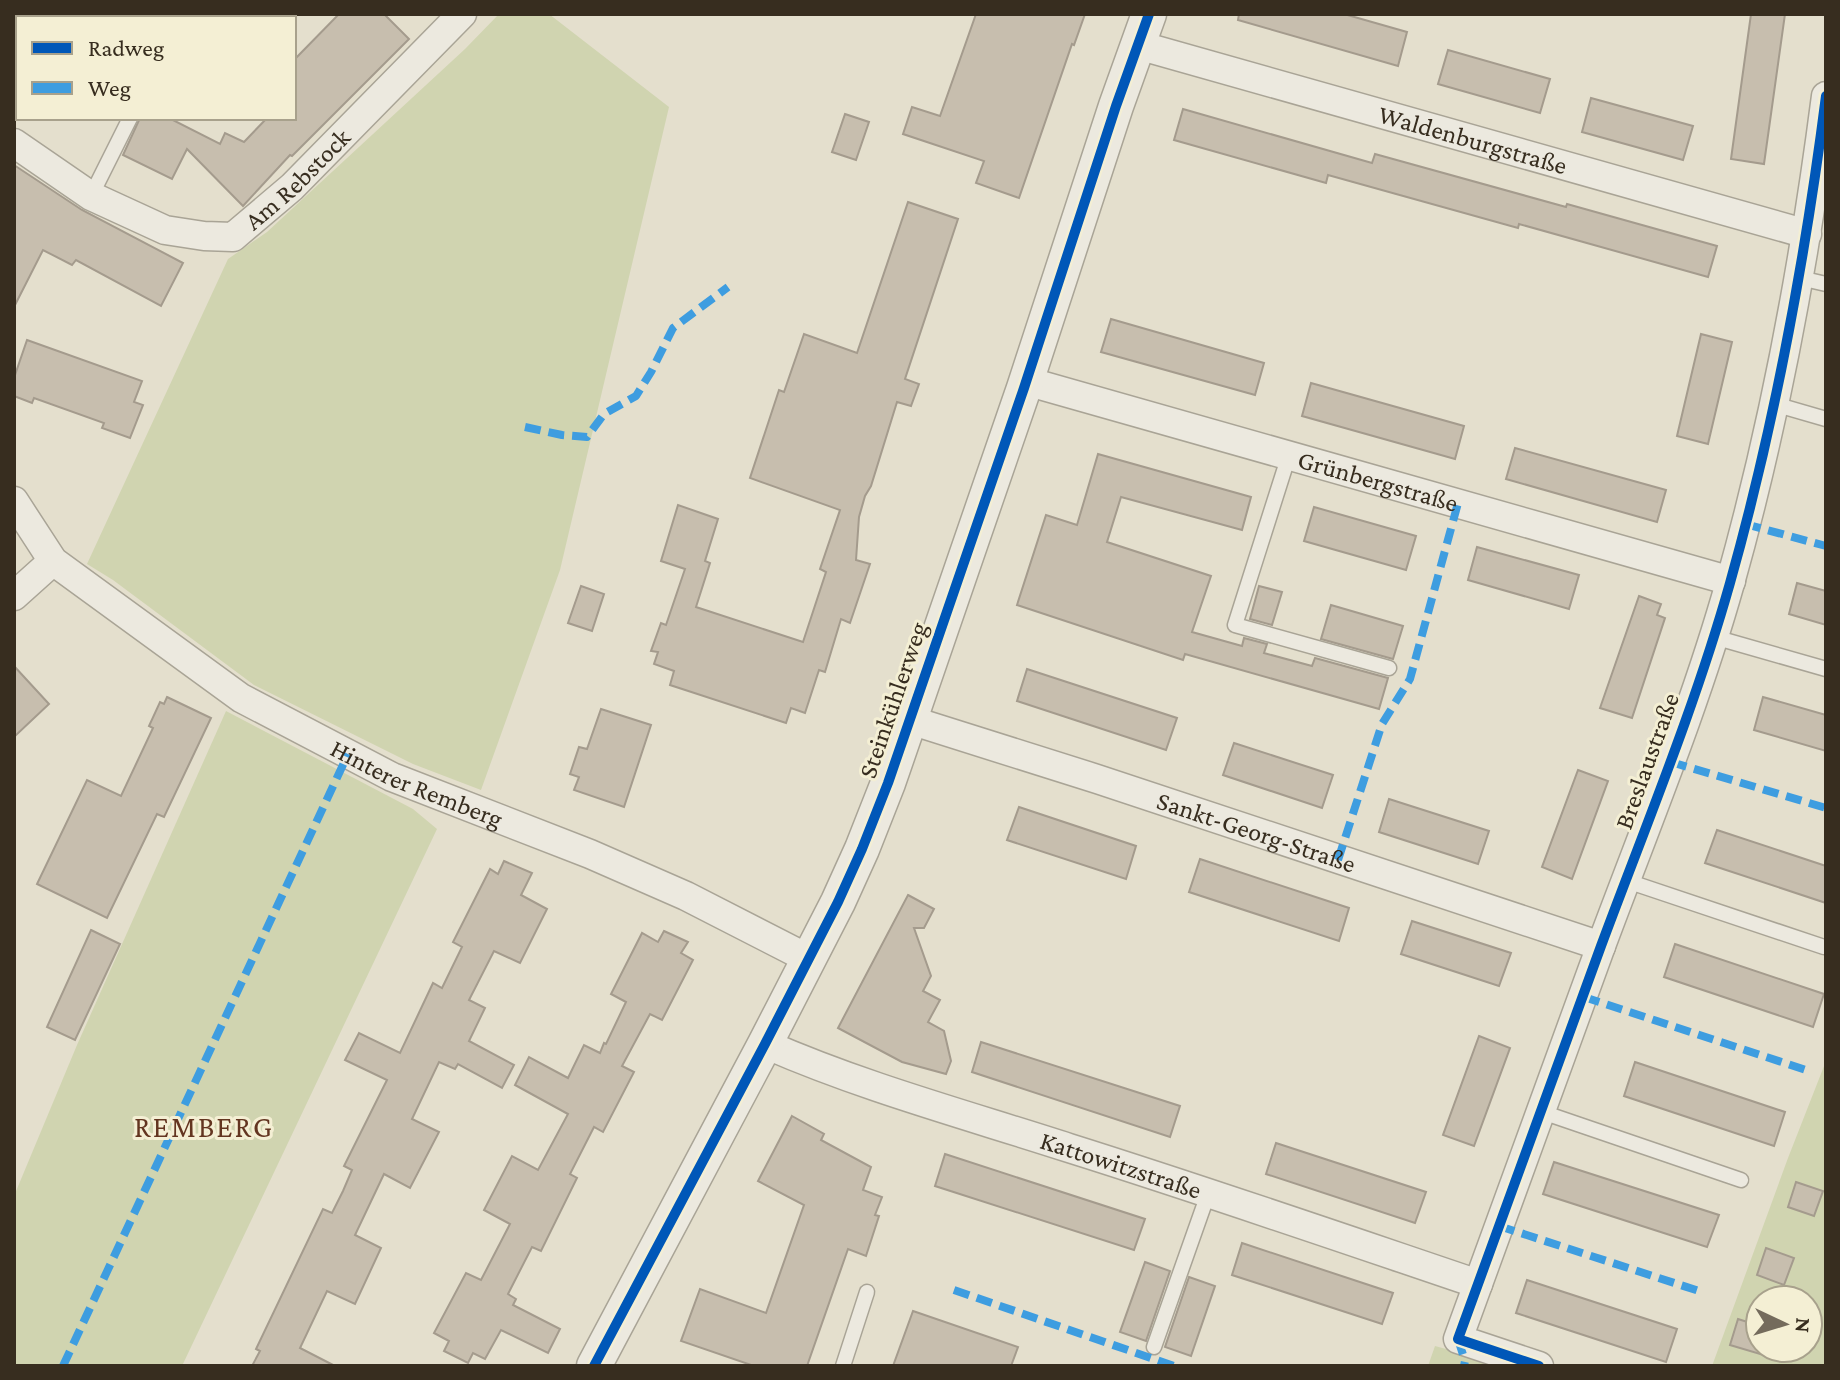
<svg xmlns="http://www.w3.org/2000/svg" width="1840" height="1380" viewBox="0 0 1840 1380" font-family="'Crimson Pro',serif">
	<rect width="100%" height="100%" fill="#e4dfcd"/>
	<g fill="#d0d4b0" fill-rule="evenodd">
		<path d="M159,14H244L243,18H158Z"/>
		<path d="M499,14H549L669,107L560,570L481,790L413,764L254,685L113,580L87,564L228,259L267,232L465,49Z"/>
		<path d="M226,711L413,809L437,829L182,1366H14V1196L77,1045Z"/>
		<path d="M1826,1061V1366H1712L1788,1158ZM1760,1300H1808V1348H1760Z"/>
		<path d="M1435,1346L1508,1366H1428Z"/>
	</g>
	<g fill="#c7beae" stroke="#a49b8d" stroke-width="2">
		<path d="M339,14H384L409,39L292,156L290,155L243,206L187,149L172,179L123,155L140,118H169L220,144L225,133L244,142L267,118H294V60Z"/>
		<path d="M976,14H1085L1074,45L1072,44L1019,198L976,183L984,161L903,134L912,107L940,116Z"/>
		<path d="M1239,14H1344L1407,32L1398,66L1238,20Z"/>
		<path d="M1751,14H1785L1764,164L1731,159Z"/>
		<path d="M1448,50L1550,79L1540,113L1438,84Z"/>
		<path d="M1591,98L1693,126L1683,160L1582,132Z"/>
		<path d="M1183,109L1372,163L1375,154L1566,207L1567,204L1717,246L1708,277L1519,224L1518,228L1328,175L1326,183L1174,140Z"/>
		<path d="M845,114L869,122L856,160L832,152Z"/>
		<path d="M14,165L82,210L183,263L161,306L76,260L72,265L43,250L14,307Z"/>
		<path d="M908,202L958,219L905,379L919,384L911,406L897,402L871,486L865,496L859,517L856,560L870,564L850,623L841,619L825,672L819,670L805,713L791,708L786,723L670,685L674,671L654,664L658,652L651,651L661,623L666,625L685,569L661,561L678,505L718,519L705,561L710,563L696,607L803,642L826,572L820,569L840,510L750,478L779,390L784,392L804,334L857,353Z"/>
		<path d="M1111,319L1264,363L1255,395L1101,352Z"/>
		<path d="M1701,334L1732,342L1708,444L1677,436Z"/>
		<path d="M27,340L142,381L134,402L143,405L130,438L102,428L104,423L34,398L32,403L14,396V378Z"/>
		<path d="M1311,383L1464,426L1455,459L1302,416Z"/>
		<path d="M1515,448L1666,490L1657,522L1506,479Z"/>
		<path d="M1098,454L1251,497L1242,530L1121,497L1107,542L1211,576L1192,632L1242,646L1244,638L1267,644L1264,653L1312,666L1315,658L1388,678L1379,709L1185,654L1183,660L1017,605L1046,515L1077,525Z"/>
		<path d="M1314,507L1416,536L1406,570L1304,541Z"/>
		<path d="M1477,547L1579,575L1569,609L1468,580Z"/>
		<path d="M1797,583L1826,591V625L1789,614Z"/>
		<path d="M581,586L604,594L592,631L568,623Z"/>
		<path d="M1259,586L1282,592L1272,625L1250,619Z"/>
		<path d="M1639,596L1661,604L1657,615L1665,618L1632,718L1600,708Z"/>
		<path d="M1331,605L1403,626L1393,659L1321,639Z"/>
		<path d="M14,666L49,704L14,737Z"/>
		<path d="M1027,669L1177,718L1166,750L1017,701Z"/>
		<path d="M167,697L211,718L164,817L157,814L107,918L37,884L87,780L121,796L153,728L149,726L160,702L164,704Z"/>
		<path d="M1763,697L1826,715V751L1754,730Z"/>
		<path d="M601,709L651,725L624,807L574,790L579,777L570,774L579,747L587,749Z"/>
		<path d="M1234,743L1333,775L1322,808L1223,775Z"/>
		<path d="M1578,770L1608,781L1572,879L1542,867Z"/>
		<path d="M1389,799L1489,831L1478,864L1379,832Z"/>
		<path d="M1019,807L1136,846L1126,879L1007,840Z"/>
		<path d="M1717,830L1826,866V903L1705,863Z"/>
		<path d="M1200,859L1349,908L1339,941L1189,892Z"/>
		<path d="M504,861L532,873L521,895L547,909L520,963L494,951L469,1000L485,1008L469,1041L514,1065L502,1088L458,1064L455,1069L439,1062L412,1119L439,1132L410,1188L384,1174L355,1235L381,1248L355,1304L327,1291L300,1348L335,1366H252L260,1351L256,1349L323,1209L332,1213L343,1191L352,1170L344,1166L387,1080L345,1060L359,1033L400,1053L433,983L442,988L462,947L453,942L490,869L498,874Z"/>
		<path d="M908,895L934,909L924,928H914L931,976L923,991L940,1000L928,1022L944,1031L951,1061L946,1074L902,1062L838,1028Z"/>
		<path d="M1412,921L1511,953L1499,986L1401,954Z"/>
		<path d="M91,930L120,944L75,1040L47,1027Z"/>
		<path d="M664,931L688,942L681,953L693,960L662,1020L650,1014L622,1066L634,1072L603,1132L594,1127L570,1174L577,1178L541,1251L532,1247L508,1294L516,1299L513,1305L560,1329L548,1353L501,1330L485,1359L473,1353L468,1363L444,1351L449,1341L434,1333L466,1273L481,1280L510,1224L484,1210L512,1156L538,1170L568,1114L515,1085L529,1057L568,1078L584,1045L600,1053L604,1043L606,1044L626,1002L611,994L642,933L658,942Z"/>
		<path d="M1675,944L1824,994L1813,1027L1664,977Z"/>
		<path d="M1479,1036L1510,1048L1474,1146L1443,1135Z"/>
		<path d="M981,1042L1180,1106L1170,1137L972,1072Z"/>
		<path d="M1635,1062L1785,1112L1774,1146L1624,1096Z"/>
		<path d="M792,1116L824,1134L821,1140L871,1167L863,1190L882,1197L875,1215L879,1216L866,1256L848,1249L807,1366H754L681,1341L700,1289L766,1313L804,1205L758,1181Z"/>
		<path d="M1276,1143L1426,1192L1415,1223L1266,1174Z"/>
		<path d="M945,1154L1145,1219L1134,1250L935,1186Z"/>
		<path d="M1554,1162L1719,1215L1707,1247L1543,1194Z"/>
		<path d="M1796,1182L1823,1191L1814,1216L1788,1207Z"/>
		<path d="M1242,1243L1393,1293L1382,1324L1232,1275Z"/>
		<path d="M1766,1248L1794,1258L1784,1285L1757,1275Z"/>
		<path d="M1145,1262L1170,1271L1146,1341L1120,1332Z"/>
		<path d="M1189,1277L1215,1286L1191,1356L1165,1347Z"/>
		<path d="M1527,1280L1677,1329L1666,1362L1516,1313Z"/>
		<path d="M913,1311L1018,1347L1011,1366H893Z"/>
		<path d="M1738,1319L1760,1326V1354L1730,1345Z"/>
	</g>
	<g fill="none" stroke-linecap="round" stroke-linejoin="round">
		<defs>
			<g id="service">
				<path d="M91,196L130,118"/>
				<path d="M1800,278L1826,284"/>
				<path d="M1774,404L1826,419"/>
				<path d="M1289,455L1235,625L1389,668"/>
				<path d="M1714,637L1826,669"/>
				<path d="M1627,881L1824,947"/>
				<path d="M1542,1112L1741,1180"/>
				<path d="M1154,1347L1208,1194"/>
				<path d="M843,1366L867,1292"/>
			</g>
			<g id="minor">
				<path id="s1" d="M1138,45L1807,234"/>
				<path id="s2" d="M14,143L91,196L165,230L204,236L233,237L292,187L462,14"/>
				<path id="s3" d="M1026,381L1731,581"/>
				<path id="s4" d="M14,501L53,561L241,698L392,777L590,854L686,896L809,959"/>
				<path d="M14,596L53,561"/>
				<path id="s5" d="M910,720L1097,779L1601,946"/>
				<path id="s6" d="M765,1044C863,1087 967,1115 1069,1148C1206,1191 1342,1238 1478,1284"/>
				<path d="M1539,1366L1458,1339C1506,1208 1553,1077 1601,946C1646,825 1695,707 1730,583C1775,423 1805,260 1826,96"/>
			</g>
			<path id="tertiary" d="M594,1366L765,1044L838,902L862,849L888,783L1024,388L1116,106L1149,14"/>
		</defs>
		<use href="#service" stroke="#a9a496" stroke-width="17"/>
		<use href="#minor" stroke="#a9a496" stroke-width="31"/>
		<use href="#tertiary" stroke="#a9a496" stroke-width="37"/>
		<use href="#service" stroke="#ece9df" stroke-width="14"/>
		<use href="#minor" stroke="#ece9df" stroke-width="28"/>
		<use href="#tertiary" stroke="#ece9df" stroke-width="34"/>
		<g stroke="#3e9de0" stroke-width="8" stroke-dasharray="16 8" stroke-linecap="butt">
			<path d="M525,427L562,435L587,437L604,414L636,396L651,372L673,328L728,287"/>
			<path d="M1745,524L1826,546"/>
			<path d="M1671,762L1826,808"/>
			<path d="M1338,860L1382,724L1410,679L1458,503"/>
			<path d="M1584,997L1809,1071"/>
			<path d="M1499,1226L1702,1292"/>
			<path d="M954,1290L1174,1366"/>
			<path d="M1458,1339L1465,1361L1464,1366"/>
			<path d="M63,1366L348,754"/>
		</g>
		<defs>
			<g id="cycleway">
				<path d="M594,1366L765,1044L838,902L862,849L888,783L1024,388L1116,106L1149,14"/>
				<path d="M1539,1366L1458,1339C1506,1208 1553,1077 1601,946C1646,825 1695,707 1730,583C1775,423 1805,260 1826,96"/>
			</g>
		</defs>
		<use href="#cycleway" stroke="#f4efd4" stroke-width="15"/>
		<use href="#cycleway" stroke="#0057b8" stroke-width="10"/>
	</g>
	<g text-anchor="middle" dominant-baseline="central" stroke-width="6" stroke-linejoin="round" paint-order="stroke">
		<g font-size="26" fill="#372d1f" stroke="#f4efd4">
			<text stroke="none"><textPath href="#s1" startOffset="348">Waldenburgstraße</textPath></text>
			<text stroke="none"><textPath href="#s2" startOffset="330">Am Rebstock</textPath></text>
			<text stroke="none"><textPath href="#s3" startOffset="366">Grünbergstraße</textPath></text>
			<text transform="translate(893 700) rotate(-71)">Steinkühlerweg</text>
			<text transform="translate(1647 761) rotate(-70)">Breslaustraße</text>
			<text stroke="none"><textPath href="#s4" startOffset="500">Hinterer Remberg</textPath></text>
			<text stroke="none"><textPath href="#s5" startOffset="364">Sankt-Georg-Straße</textPath></text>
			<text stroke="none"><textPath href="#s6" startOffset="376">Kattowitzstraße</textPath></text>
		</g>
		<g font-size="30" letter-spacing="2" fill="#633520" stroke="#f4efd4">
			<text x="204" y="1126">REMBERG</text>
		</g>
	</g>
	<rect width="1840" height="1380" fill="none" stroke="#372d1f" stroke-width="32"/>
	<rect x="16" y="16" width="280" height="104" fill="#f4efd4" stroke="#a8a18c" stroke-width="2"/>
	<rect x="32" y="42" width="40" height="12" fill="#0057b8" stroke="#a8a18c" stroke-width="2"/>
	<text x="88" y="56" font-size="24" fill="#372d1f">Radweg</text>
	<rect x="32" y="82" width="40" height="12" fill="#3e9de0" stroke="#a8a18c" stroke-width="2"/>
	<text x="88" y="96" font-size="24" fill="#372d1f">Weg</text>
	<g transform="translate(1784 1324) rotate(94)"><circle r="38" fill="#f4efd4" stroke="#a8a18c" stroke-width="2"/>
	<path d="M0-6L14 30L0 20L-14 30Z" fill="#746b5c"/>
	<text y="-12" font-size="22" font-weight="bold" text-anchor="middle" fill="#372d1f">N</text>
	</g>
</svg>
